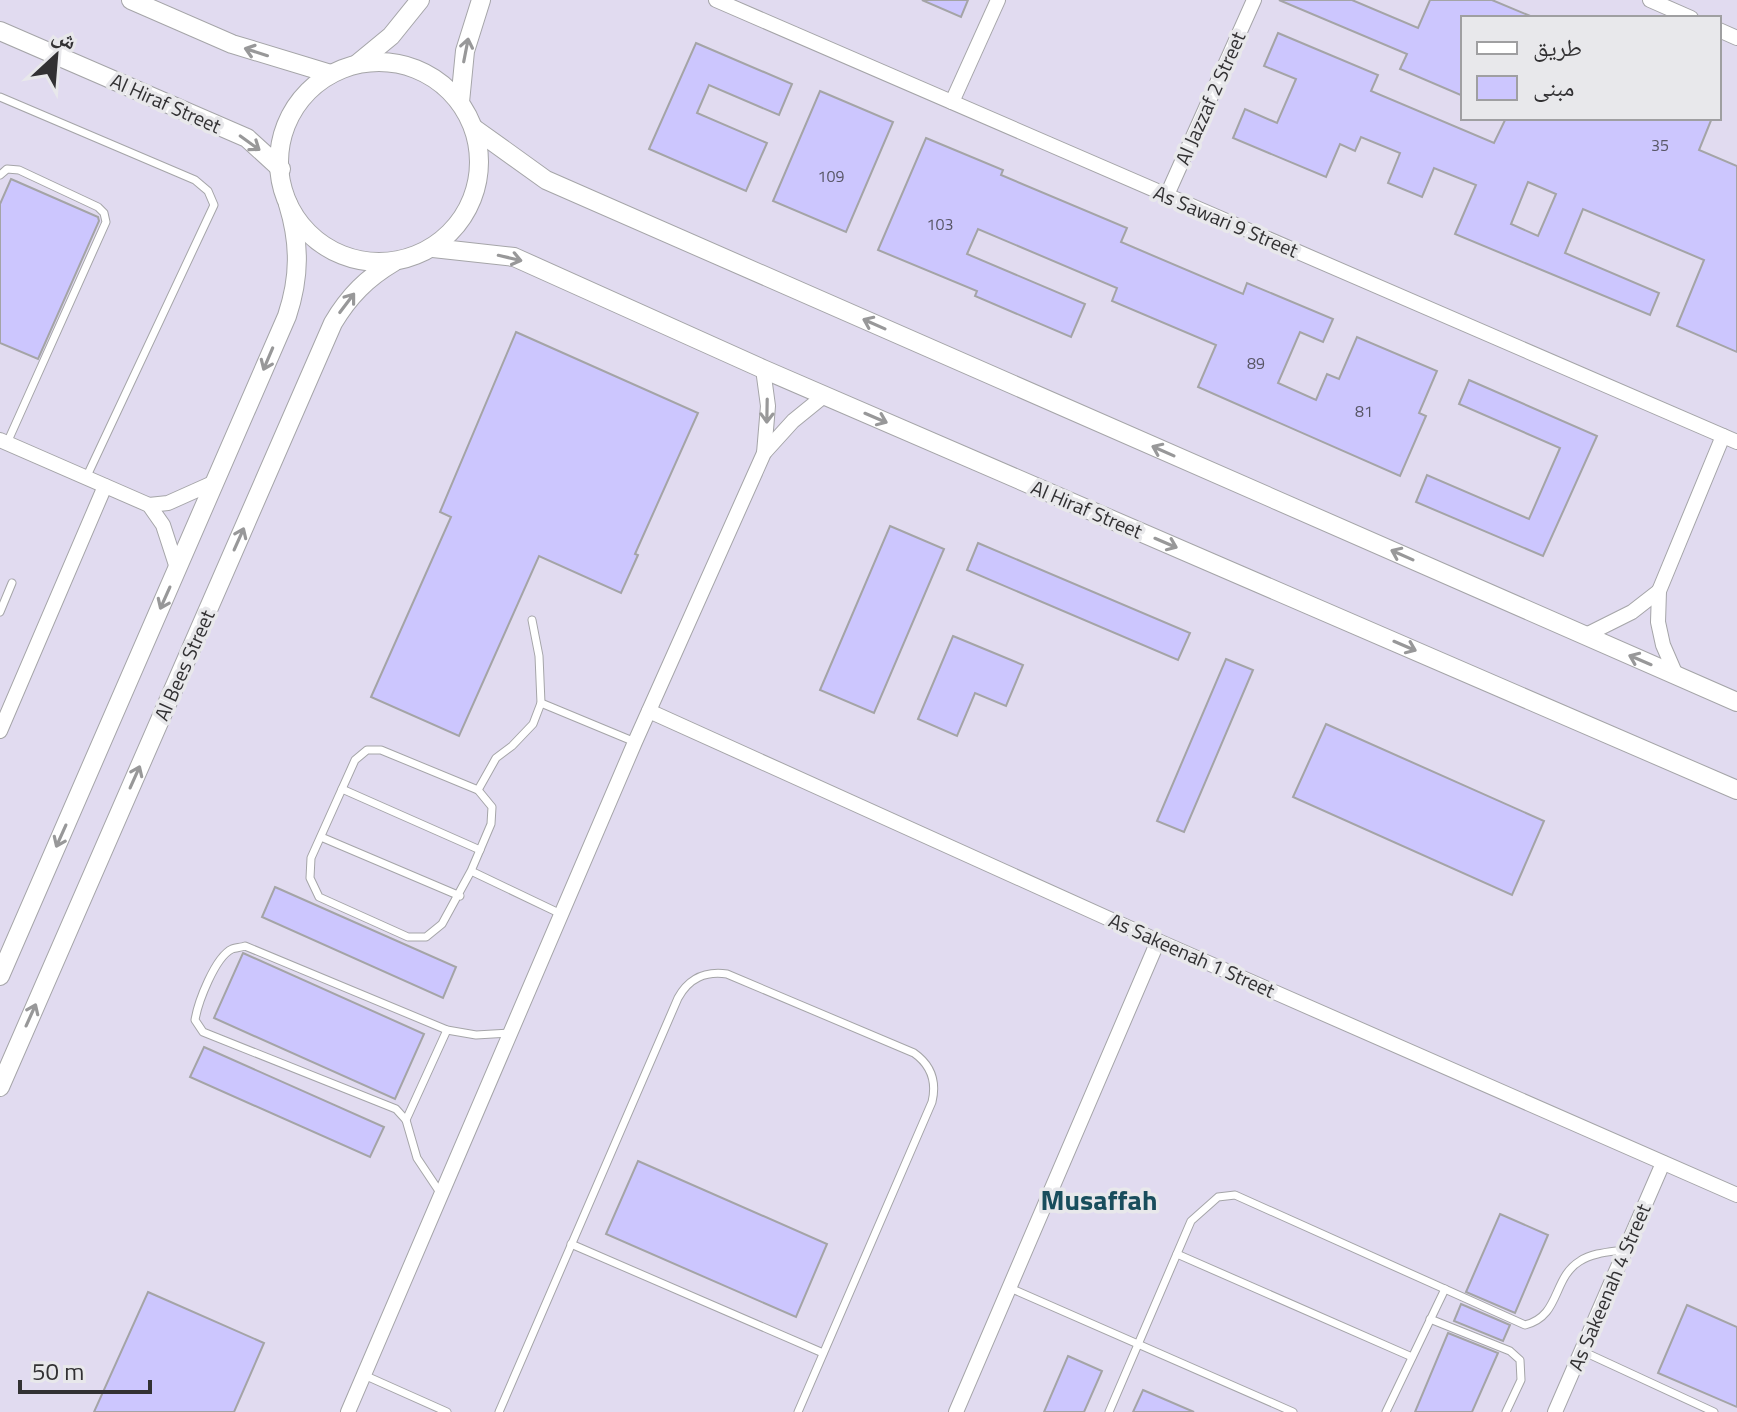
<svg xmlns="http://www.w3.org/2000/svg" width="1737" height="1412" viewBox="0 0 1737 1412" font-family="'Titillium Web','Noto Naskh Arabic',sans-serif">
	<rect width="100%" height="100%" fill="#e8e8eb"/>
	<path fill="#e1dbf0" fill-rule="evenodd" d="M0,0H1737V1412H0ZM1463,18H1719V118H1463Z"/>
	<g fill="#ccc6fe" stroke="#a4a4a6" stroke-width="2" fill-rule="evenodd">
		<path d="M922,0H968L961,17Z"/>
		<path d="M1279,0H1352L1418,28L1430,0H1492L1535,18H1463V96L1400,69L1407,54Z"/>
		<path d="M1278,33L1378,75L1371,91L1494,143L1506,118H1712L1699,150L1737,166V352L1677,326L1704,260L1583,209L1565,253L1659,293L1650,315L1455,234L1476,185L1434,168L1422,197L1388,183L1400,153L1361,137L1355,151L1340,144L1326,177L1233,138L1245,109L1277,123L1296,79L1264,66ZM1528,182L1556,194L1538,236L1511,224Z"/>
		<path d="M696,43L792,84L779,115L709,85L697,113L767,143L746,191L649,149Z"/>
		<path d="M820,91L893,122L846,232L773,201Z"/>
		<path d="M926,138L1003,170L1001,175L1127,228L1121,242L1243,294L1247,283L1333,319L1323,342L1300,332L1278,383L1316,400L1327,374L1339,379L1357,337L1437,371L1419,413L1426,416L1400,476L1198,387L1216,345L1112,301L1117,288L978,229L967,254L1085,304L1071,337L975,296L977,291L878,250Z"/>
		<path d="M11,179L98,217L99,221L38,359L0,343V204Z"/>
		<path d="M516,332L698,413L635,554L638,555L621,593L539,556L459,736L371,697L451,517L440,512Z"/>
		<path d="M1469,380L1597,436L1543,556L1416,502L1427,475L1529,519L1560,448L1459,404Z"/>
		<path d="M890,526L944,549L874,713L820,690Z"/>
		<path d="M978,543L1190,633L1178,660L967,570Z"/>
		<path d="M953,636L1023,665L1006,706L975,693L957,736L918,719Z"/>
		<path d="M1226,659L1253,670L1184,832L1157,821Z"/>
		<path d="M1326,724L1544,821L1512,895L1293,797Z"/>
		<path d="M275,887L456,967L443,998L262,917Z"/>
		<path d="M243,953L424,1034L395,1099L214,1018Z"/>
		<path d="M204,1047L384,1127L370,1157L190,1077Z"/>
		<path d="M638,1161L827,1244L796,1317L606,1234Z"/>
		<path d="M1500,1214L1548,1235L1515,1313L1466,1292Z"/>
		<path d="M148,1292L264,1343L234,1412H94Z"/>
		<path d="M1461,1304L1510,1325L1503,1341L1454,1321Z"/>
		<path d="M1687,1305L1737,1327V1407L1658,1373Z"/>
		<path d="M1448,1333L1498,1353L1472,1412H1415Z"/>
		<path d="M1068,1356L1102,1371L1084,1412H1044Z"/>
		<path d="M1143,1390L1194,1412H1133Z"/>
	</g>
	<g fill="none" stroke-linecap="round" stroke-linejoin="round">
		<defs>
			<g id="service">
				<path d="M0,97L195,180L208,191L214,205L86,478"/>
				<path d="M0,175L7,169L19,170L98,207L104,213L106,222L7,443"/>
				<path d="M0,612L12,583"/>
				<path d="M541,703L635,742"/>
				<path d="M342,789L480,850"/>
				<path d="M478,790L496,758L512,746L533,724L541,703L539,656L532,620"/>
				<path d="M321,837L460,896"/>
				<path d="M471,871L491,824L492,807L478,790L381,750H367L355,760L311,858L310,878L319,897L408,937H426L442,924L471,871L561,914"/>
				<path d="M406,1120L447,1030"/>
				<path d="M441,1194L417,1158L406,1120L396,1109L203,1032L195,1020C198,1002 215,957 232,949C234,948 243,947 245,946L447,1030L476,1035L510,1033"/>
				<path d="M571,1244L823,1353"/>
				<path d="M1177,1254L1412,1357"/>
				<path d="M1010,1288L1293,1412"/>
				<path d="M1430,1319L1510,1351L1520,1360L1521,1380L1506,1412"/>
				<path d="M1582,1351L1714,1412"/>
				<path d="M364,1375L447,1412"/>
				<path d="M499,1412L678,998C689,978 705,971 727,974L914,1053C931,1065 937,1081 932,1102L798,1412"/>
				<path d="M1109,1412L1191,1221L1218,1197L1235,1195L1525,1325C1561,1316 1552,1278 1580,1261C1592,1253 1609,1252 1623,1250"/>
				<path d="M1386,1412L1445,1289"/>
			</g>
			<g id="minor">
				<path d="M716,0L1737,442"/>
				<path d="M1650,0L1691,18"/>
				<path d="M1719,30L1737,38"/>
				<path d="M952,102L998,0"/>
				<path d="M1167,195L1254,0"/>
				<path d="M763,369L768,406L764,453"/>
				<path d="M0,440L149,505L163,525L177,568"/>
				<path d="M149,505L168,503L215,482"/>
				<path d="M1584,636L1632,612L1659,591"/>
				<path d="M1676,675L1663,645L1658,622L1659,591L1723,436"/>
				<path d="M649,711L1158,941L1737,1195"/>
				<path d="M0,731L105,486"/>
				<path d="M348,1412L635,742L764,453L793,421L825,395"/>
				<path d="M956,1412L1158,941"/>
				<path d="M1555,1412L1663,1163"/>
			</g>
			<g id="tertiary">
				<path d="M131,0L232,44L331,74"/>
				<path d="M0,31L247,138L281,169"/>
				<circle cx="379" cy="162" r="100"/>
				<path d="M357,64L391,36L420,0"/>
				<path d="M460,102L465,51L481,0"/>
				<path d="M475,129L546,180L1737,702"/>
				<path d="M433,248L514,257L763,369L1737,790"/>
				<path d="M0,976L287,316C300,277 300,243 288,204"/>
				<path d="M0,1087L333,323C349,296 367,278 394,262"/>
			</g>
		</defs>
		<use href="#service" stroke="#a5a5a8" stroke-width="9"/>
		<use href="#minor" stroke="#a5a5a8" stroke-width="16"/>
		<use href="#tertiary" stroke="#a5a5a8" stroke-width="20"/>
		<use href="#service" stroke="#fff" stroke-width="7"/>
		<use href="#minor" stroke="#fff" stroke-width="14"/>
		<use href="#tertiary" stroke="#fff" stroke-width="18"/>
	</g>
	<defs><path id="oneway-shaft" d="M-6 0H5M1.5-3L5.5 0L1.5 3" fill="none" stroke-width="1.6" stroke-linecap="round" stroke-linejoin="round" transform="scale(2)"/></defs>
	<g stroke="#989899">
		<use href="#oneway-shaft" transform="translate(466 50) rotate(-79)"/>
		<use href="#oneway-shaft" transform="translate(256 52) rotate(-162)"/>
		<use href="#oneway-shaft" transform="translate(250 143) rotate(36)"/>
		<use href="#oneway-shaft" transform="translate(510 258) rotate(13)"/>
		<use href="#oneway-shaft" transform="translate(347 303) rotate(-53)"/>
		<use href="#oneway-shaft" transform="translate(874 324) rotate(-156)"/>
		<use href="#oneway-shaft" transform="translate(268 359) rotate(113)"/>
		<use href="#oneway-shaft" transform="translate(767 411) rotate(91)"/>
		<use href="#oneway-shaft" transform="translate(876 418) rotate(23)"/>
		<use href="#oneway-shaft" transform="translate(1163 451) rotate(-156)"/>
		<use href="#oneway-shaft" transform="translate(239 539) rotate(-66)"/>
		<use href="#oneway-shaft" transform="translate(1166 543) rotate(23)"/>
		<use href="#oneway-shaft" transform="translate(1402 555) rotate(-156)"/>
		<use href="#oneway-shaft" transform="translate(165 598) rotate(114)"/>
		<use href="#oneway-shaft" transform="translate(1405 646) rotate(23)"/>
		<use href="#oneway-shaft" transform="translate(1640 660) rotate(-157)"/>
		<use href="#oneway-shaft" transform="translate(135 777) rotate(-66)"/>
		<use href="#oneway-shaft" transform="translate(61 836) rotate(114)"/>
		<use href="#oneway-shaft" transform="translate(31 1015) rotate(-66)"/>
	</g>
	<g text-anchor="middle" dominant-baseline="central" stroke-width="7" stroke-linejoin="round" paint-order="stroke">
		<g font-size="16" fill="#585666">
			<text x="1660" y="145">35</text>
			<text x="831" y="176">109</text>
			<text x="940" y="224">103</text>
			<text x="1256" y="363">89</text>
			<text x="1364" y="411">81</text>
		</g>
		<g font-size="20" fill="#323133" stroke="#e8e8eb">
			<text transform="translate(1210 98) rotate(-66)">Al Jazzaf 2 Street</text>
			<text transform="translate(166 103) rotate(24)">Al Hiraf Street</text>
			<text transform="translate(1226 221) rotate(23)">As Sawari 9 Street</text>
			<text transform="translate(1087 509) rotate(23)">Al Hiraf Street</text>
			<text transform="translate(184 665) rotate(-66)">Al Bees Street</text>
			<text transform="translate(1192 955) rotate(24)">As Sakeenah 1 Street</text>
			<text transform="translate(1609 1287) rotate(-67)">As Sakeenah 4 Street</text>
		</g>
		<g font-size="28" font-weight="bold" fill="#184d5c" stroke="#e8e8eb">
			<text x="1099" y="1199">Musaffah</text>
		</g>
	</g>
	<rect x="1461" y="16" width="260" height="104" fill="#e8e8eb" stroke="#9f9fa1" stroke-width="2"/>
	<rect x="1477" y="42" width="40" height="12" fill="#ffffff" stroke="#9f9fa1" stroke-width="2"/>
	<text x="1533" y="56" font-size="24" fill="#323133">طريق</text>
	<rect x="1477" y="76" width="40" height="24" fill="#ccc6fe" stroke="#9f9fa1" stroke-width="2"/>
	<text x="1533" y="96" font-size="24" fill="#323133">مبنى</text>
	<g transform="translate(56 56) rotate(26)" stroke="#e8e8eb" stroke-width="6" paint-order="stroke">
	<path d="M0-6L14 30L0 20L-14 30Z" fill="#323133"/>
	<text y="-12" font-size="22" font-weight="bold" text-anchor="middle" fill="#323133">ش</text>
	</g>
	<path d="M20 1380v12h130v-12" fill="none" stroke="#323133" stroke-width="4"/>
	<text x="32" y="1380" font-size="24" fill="#323133" stroke="#e8e8eb" stroke-width="6" paint-order="stroke">50 m</text>
</svg>
